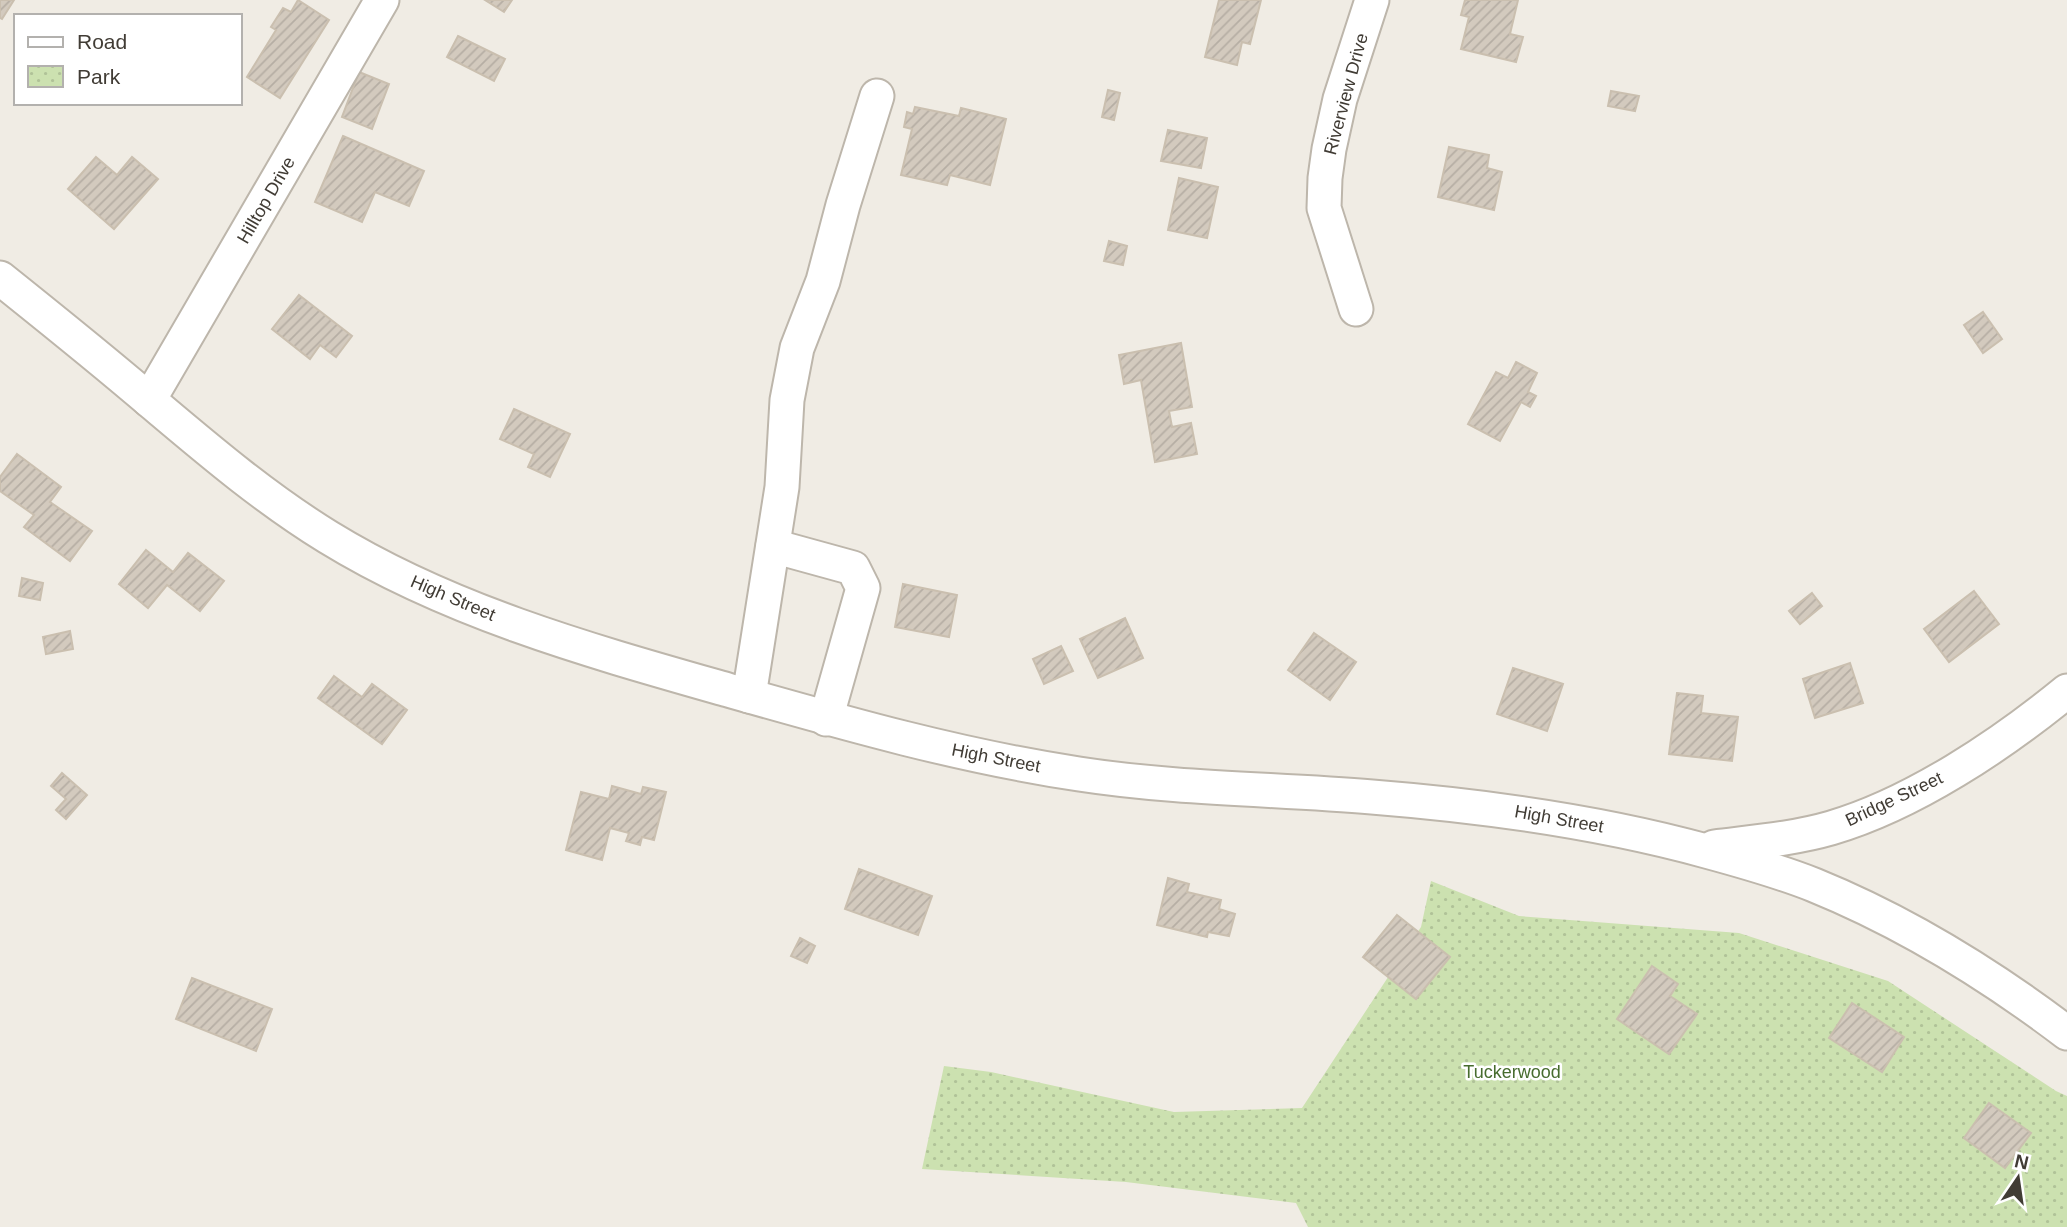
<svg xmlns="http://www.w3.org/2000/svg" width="2067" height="1227" viewBox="0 0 2067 1227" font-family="Arial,sans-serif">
	<defs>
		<pattern id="park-dots" width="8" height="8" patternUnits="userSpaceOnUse" patternTransform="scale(1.75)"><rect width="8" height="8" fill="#cce1b0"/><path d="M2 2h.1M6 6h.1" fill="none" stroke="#b0c298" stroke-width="1.8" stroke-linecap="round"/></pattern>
		<pattern id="building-hatch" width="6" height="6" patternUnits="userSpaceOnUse" patternTransform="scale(1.75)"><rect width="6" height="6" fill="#d3cabe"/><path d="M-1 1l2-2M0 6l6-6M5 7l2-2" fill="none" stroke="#b6aea4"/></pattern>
	</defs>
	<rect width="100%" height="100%" fill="#f0ece4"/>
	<path fill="url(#park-dots)" d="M1431,881L1519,916L1739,933L1888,981L2056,1091L2067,1096V1227H1308L1296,1203L1126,1182L922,1169L944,1066L991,1072L1174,1112L1302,1108L1421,927Z"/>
	<g fill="url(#building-hatch)" stroke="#cabfaf" stroke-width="2">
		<path d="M0,0H14L2,19L0,18Z"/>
		<path d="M298,0L329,20L280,98L247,77L276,30L271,27L283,8L291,12Z"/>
		<path d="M485,0H512L504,12Z"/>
		<path d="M1219,0H1261L1250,44L1242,42L1237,65L1205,57Z"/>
		<path d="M1465,0H1518L1510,34L1523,37L1516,62L1461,49L1469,17L1461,15Z"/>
		<path d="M458,36L505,59L494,81L447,57Z"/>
		<path d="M359,72L389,84L372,129L342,117Z"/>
		<path d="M1108,90L1120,93L1114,120L1102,117Z"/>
		<path d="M1611,91L1639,96L1635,111L1608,106Z"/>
		<path d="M915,107L959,116L961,108L1006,119L990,185L950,175L947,185L901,175L912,129L904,127L907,112L913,114Z"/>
		<path d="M1168,130L1207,138L1201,168L1161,161Z"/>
		<path d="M343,136L424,171L409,206L375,192L362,222L315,202Z"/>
		<path d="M1449,147L1489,155L1487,168L1502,172L1494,210L1438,197Z"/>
		<path d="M96,157L117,175L132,157L158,179L114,229L68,189Z"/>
		<path d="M1179,178L1218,187L1207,238L1168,230Z"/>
		<path d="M1109,241L1127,246L1123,265L1104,261Z"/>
		<path d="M299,295L352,336L336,357L320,345L310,359L272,329Z"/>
		<path d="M1983,312L2002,339L1983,353L1964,325Z"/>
		<path d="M1181,343L1192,407L1169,411L1172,427L1191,423L1197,454L1155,462L1141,380L1124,384L1119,355Z"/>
		<path d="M1516,362L1537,373L1528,392L1536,396L1530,407L1521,402L1500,441L1468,424L1496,372L1508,378Z"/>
		<path d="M514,409L570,434L550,477L528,467L534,454L500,439Z"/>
		<path d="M17,454L61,487L50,502L92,531L70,561L24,527L34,515L0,491V477Z"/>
		<path d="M146,550L173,572L188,553L224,581L200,611L167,585L148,608L119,584Z"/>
		<path d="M22,578L43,583L40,600L19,596Z"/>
		<path d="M903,584L957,595L949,637L895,627Z"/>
		<path d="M1974,591L1999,624L1949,662L1924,629Z"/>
		<path d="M1812,593L1822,606L1800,624L1789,611Z"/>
		<path d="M1125,618L1143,658L1098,678L1080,639Z"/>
		<path d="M70,631L73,649L46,654L43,637Z"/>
		<path d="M1314,633L1356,662L1330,700L1288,670Z"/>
		<path d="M1061,646L1073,671L1044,684L1033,659Z"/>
		<path d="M1850,663L1863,703L1815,718L1803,679Z"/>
		<path d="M1513,668L1563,684L1547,731L1497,714Z"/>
		<path d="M334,676L362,697L372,684L407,710L382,744L318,698Z"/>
		<path d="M1677,693L1703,696L1701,713L1738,717L1732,761L1669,754Z"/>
		<path d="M62,773L87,795L66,819L56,810L66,799L51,786Z"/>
		<path d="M612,786L641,794L643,787L666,792L654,840L642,837L640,845L626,841L629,833L610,828L602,860L566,850L581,792L609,799Z"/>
		<path d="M859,869L932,896L918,935L845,909Z"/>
		<path d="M1168,878L1189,884L1187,892L1221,900L1219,909L1235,914L1229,936L1208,932L1207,937L1157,925Z"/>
		<path d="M1397,915L1450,957L1416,999L1363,957Z"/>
		<path d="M800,938L815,946L807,963L791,956Z"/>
		<path d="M1652,966L1678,984L1670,996L1697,1014L1669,1054L1617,1019Z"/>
		<path d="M192,978L272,1009L256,1051L176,1019Z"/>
		<path d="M1852,1003L1904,1037L1882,1072L1829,1038Z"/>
		<path d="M1989,1103L2031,1133L2005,1168L1964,1138Z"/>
	</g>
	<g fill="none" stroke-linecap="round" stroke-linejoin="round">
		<defs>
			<g id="minor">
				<path d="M0,278C50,318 100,358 149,400C206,448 263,497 328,537C450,612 591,651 728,690C844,723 959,756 1079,774C1176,789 1275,789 1372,797C1485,806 1597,821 1706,851C1743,861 1779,871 1814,885C1905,922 1989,974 2067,1033"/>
				<path d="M1356,309L1324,208L1325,178L1329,149L1340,99L1372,0"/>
				<path d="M149,400L382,0"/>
				<path d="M773,546L853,568L863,588L826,719"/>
				<path d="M749,696L782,487L787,400L797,348L823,281L843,205L877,96"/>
				<path d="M1714,847C1753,842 1793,839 1831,828C1913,804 2001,745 2067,691"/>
			</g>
		</defs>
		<use href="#minor" stroke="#bdb6ab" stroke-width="37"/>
		<use href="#minor" stroke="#fff" stroke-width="33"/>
	</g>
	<g text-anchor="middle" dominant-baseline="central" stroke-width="5" stroke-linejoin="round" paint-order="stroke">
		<g font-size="18" fill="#413c35" stroke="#fff">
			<text transform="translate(1346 94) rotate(-75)">Riverview Drive</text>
			<text transform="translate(266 200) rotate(-60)">Hilltop Drive</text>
			<text transform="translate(453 598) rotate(23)">High Street</text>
			<text transform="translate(996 758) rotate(11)">High Street</text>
			<text transform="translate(1894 799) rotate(-25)">Bridge Street</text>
			<text transform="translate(1559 819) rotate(10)">High Street</text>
		</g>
		<g font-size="18" fill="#476c2e" stroke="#fff">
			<text x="1512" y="1072">Tuckerwood</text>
		</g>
	</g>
	<rect x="14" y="14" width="228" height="91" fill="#ffffff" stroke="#b3b1ae" stroke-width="2"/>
	<rect x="28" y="37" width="35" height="10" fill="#ffffff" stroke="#b3b1ae" stroke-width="2"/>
	<text x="77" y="49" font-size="21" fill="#413c35">Road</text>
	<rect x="28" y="66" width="35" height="21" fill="url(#park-dots)" stroke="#b3b1ae" stroke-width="2"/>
	<text x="77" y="84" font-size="21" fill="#413c35">Park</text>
	<g transform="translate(2018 1178) rotate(13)" stroke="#ffffff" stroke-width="5" paint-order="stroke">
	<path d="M0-5L12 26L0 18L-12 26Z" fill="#413c35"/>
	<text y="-10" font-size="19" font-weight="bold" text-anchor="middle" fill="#413c35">N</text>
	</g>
</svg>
